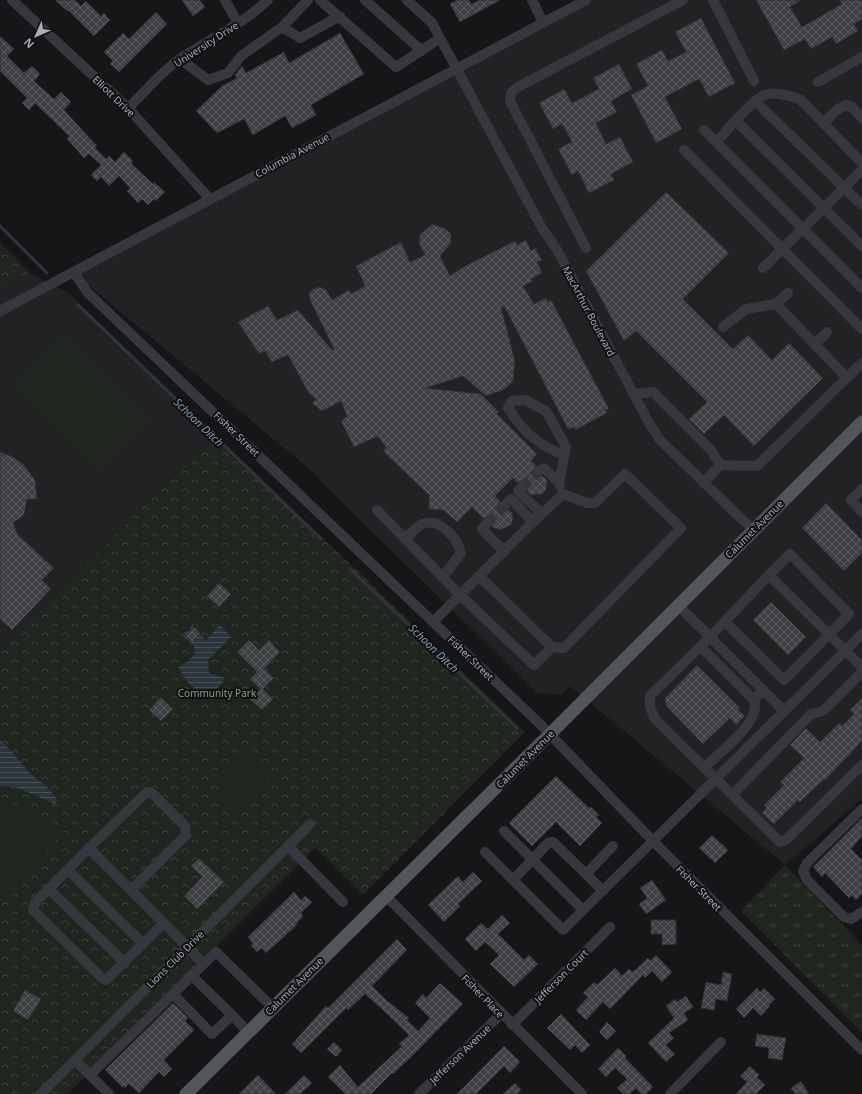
<svg xmlns="http://www.w3.org/2000/svg" width="862" height="1094" viewBox="0 0 862 1094" font-family="'Noto Sans',sans-serif">
	<defs>
		<pattern id="grass-tufts" width="24" height="20" patternUnits="userSpaceOnUse"><rect width="24" height="20" fill="#1e261f"/><path d="M3 7l-1-3M5 7V3M7 7l1-3M15 17l-1-3M17 17v-4M19 17l1-3" fill="none" stroke="#3c433d"/></pattern>
		<pattern id="park-crowns" width="20" height="18" patternUnits="userSpaceOnUse"><rect width="20" height="18" fill="#1e261f"/><path d="M2 6a3 3 0 1 1 6 0M12 15a3 3 0 1 1 6 0" fill="none" stroke="#3c433d"/></pattern>
		<pattern id="water-rules" width="6" height="5" patternUnits="userSpaceOnUse"><rect width="6" height="5" fill="#2c353c"/><path d="M0 2.5h6" fill="none" stroke="#485056"/></pattern>
		<pattern id="building-cross-hatch" width="8" height="8" patternUnits="userSpaceOnUse"><rect width="8" height="8" fill="#404145"/><path d="M0 0l8 8M0 8l8-8" fill="none" stroke="#595a5e"/></pattern>
	</defs>
	<rect width="100%" height="100%" fill="#161618"/>
	<g fill="#222225">
		<path d="M590,0H862V799L785,865L570,686L561,695L537,693L319,480L320,478L74,273Z"/>
		<path d="M0,243L30,273L70,294L215,434L0,651Z"/>
	</g>
	<path fill="url(#grass-tufts)" d="M785,865L862,945V1033L741,911Z"/>
	<g fill="url(#park-crowns)">
		<path d="M0,243L30,273L0,288Z"/>
		<path d="M215,434L525,732L363,895L315,848L68,1094H0V651Z"/>
	</g>
	<g fill="#1e261f">
		<path d="M62,334L151,420L100,472L11,387Z"/>
		<path d="M249,751L272,773L233,813L217,797L221,792L216,785Z"/>
		<path d="M0,802C29,807 40,813 63,832L0,904Z"/>
	</g>
	<g fill="url(#water-rules)">
		<path d="M220,625L231,637L208,660L209,673L225,678C210,706 187,688 178,666L188,662L195,653L194,646L183,636L192,626L206,640Z"/>
		<path d="M0,740C11,750 19,760 28,771C38,782 50,785 57,800L55,804L18,788L0,786Z"/>
	</g>
	<g fill="none" stroke-linecap="round" stroke-linejoin="round">
		<g stroke="#2c353c" stroke-width="3">
			<path d="M0,226L47,273"/>
			<path d="M78,305L321,539"/>
			<path d="M350,569L517,728"/>
		</g>
	</g>
	<g fill="url(#building-cross-hatch)" stroke="#303034">
		<path d="M55,0H75L81,6L86,1L101,16L104,13L110,20L94,36L68,10L67,11Z"/>
		<path d="M182,0H200L205,7L193,16Z"/>
		<path d="M457,0H469L471,4L480,0H500L460,22L450,4Z"/>
		<path d="M756,0H801L790,7L802,27L842,4L840,0H862V19L854,24L858,31L836,44L832,37L811,49L805,39L784,50Z"/>
		<path d="M156,12L167,24L119,72L110,64L113,61L104,52L123,33L129,39Z"/>
		<path d="M701,18L735,83L709,97L699,79L665,97L682,129L656,143L631,95L648,86L636,64L662,50L668,61L686,52L675,32Z"/>
		<path d="M340,33L364,74L311,105L316,115L292,128L285,116L253,135L244,119L217,133L196,111L222,86L237,78L235,75L242,66L246,73L284,52L289,63Z"/>
		<path d="M0,36L14,49L7,56L24,73L32,66L40,74L34,81L54,99L61,92L71,102L64,110L97,146L95,148L106,159L109,156L115,162L124,152L133,161L131,163L153,184L154,182L165,192L156,201L154,199L148,205L142,199L138,203L127,191L130,188L119,176L109,186L101,177L97,181L91,175L101,165L89,154L84,158L67,139L69,136L35,103L29,110L22,103L27,98L0,71Z"/>
		<path d="M619,64L632,89L611,101L617,112L596,123L606,144L620,137L633,162L611,174L614,180L589,193L578,171L572,175L558,149L572,142L562,124L553,129L539,103L564,89L572,103L599,89L593,78Z"/>
		<path d="M666,192L729,253L683,299L733,349L748,335L772,360L789,343L823,378L754,446L724,415L704,434L689,419L707,402L636,331L624,341L586,271Z"/>
		<path d="M432,224L444,228L451,234V243L440,256L450,276L463,267L515,241L517,245L526,240L531,251L535,248L542,260L537,262L542,273L531,279L533,281L523,286L534,304L546,298L548,302L551,300L609,409L605,410L607,413L575,430V427L568,429L504,306L501,307L515,361L513,381L505,389L486,396L463,376L426,388L481,394L499,412L497,414L537,454L531,461L536,465L534,469V473L539,476H543L547,480L546,490L542,494L531,495L527,491L528,486L526,482L521,481L517,483L513,478L495,496L500,501L499,504L500,509L504,511L509,510L512,513L513,519L511,525L500,530L492,527L493,521L491,518H483L472,507L457,522L443,510L429,509V495L383,451L386,448L378,436L354,447L341,421L347,416L341,401L322,411L312,403L316,399L308,392L288,355L272,362L265,351L259,354L238,322L268,306L277,320L298,310L332,350L334,349L310,300L309,293L313,289L320,287L326,290L332,300L349,290L351,294L365,286L356,266L401,242L410,262L425,255L419,243L420,235Z"/>
		<path d="M0,452L13,457L24,465L35,480L37,499H27L24,515L13,523L18,535L54,568L42,580L51,589L12,630L0,619Z"/>
		<path d="M826,503L862,540V553L844,571L802,528Z"/>
		<path d="M219,583L231,594L219,607L207,596Z"/>
		<path d="M771,602L806,637L788,655L753,620Z"/>
		<path d="M195,627L200,633L192,642L186,635Z"/>
		<path d="M249,640L259,650L269,640L280,652L264,669L274,678L263,689L273,699L262,710L250,699L260,689L250,679L257,672L237,652Z"/>
		<path d="M697,665L740,708L738,710L745,716L736,725L730,718L703,744L666,706L665,698Z"/>
		<path d="M161,697L173,709L161,721L149,710Z"/>
		<path d="M862,698V741L825,780L824,779L800,802L798,800L774,824L762,813L767,808L764,805L784,785L780,782L804,758L790,745L806,728L820,742L839,723L842,726L854,714L850,710Z"/>
		<path d="M556,776L589,808L591,807L599,815L596,817L602,823L580,846L556,822L532,846L509,823Z"/>
		<path d="M862,818V836L851,849L862,860V894L856,900L852,895L849,898L825,873L822,877L813,867Z"/>
		<path d="M712,835L728,850L715,863L699,848Z"/>
		<path d="M199,858L224,882L197,909L184,896L202,877L191,866Z"/>
		<path d="M473,872L482,881L458,904L460,906L444,922L428,905L458,876L463,882Z"/>
		<path d="M652,880L666,900L646,914L639,904L647,898L640,888Z"/>
		<path d="M294,892L301,900L305,896L312,902L301,913L303,916L296,924L297,925L266,953L261,948L257,952L251,946L253,943L248,937Z"/>
		<path d="M502,915L510,923L498,934L524,960L529,955L538,964L514,987L490,964L499,955L485,942L476,951L465,939L481,923L488,929Z"/>
		<path d="M651,920H676V944L662,945V934H651Z"/>
		<path d="M397,939L407,950L372,986L386,1000L409,1018L407,1020L418,1031L430,1018L415,1003L423,994L426,998L440,983L463,1004L412,1056L393,1074L392,1073L371,1094H345L328,1077L340,1065L358,1087L402,1046L399,1044L409,1035L384,1011L365,994L348,1010L346,1008L301,1053L292,1044L326,1006L328,1008Z"/>
		<path d="M656,955L672,972L662,982L652,971L645,978L643,975L610,1009L603,1002L586,1020L576,1010L588,997L583,993L594,982L597,985L615,968L622,976L629,969L633,972L648,958L650,961Z"/>
		<path d="M723,972L732,974L727,1001L716,999L714,1010L701,1008L706,982L721,985Z"/>
		<path d="M757,988L760,992L764,988L775,999L769,1005L770,1006L761,1016L753,1008L744,1018L736,1009Z"/>
		<path d="M25,990L41,999L28,1020L13,1011Z"/>
		<path d="M686,996L693,1007L684,1013L688,1020L669,1033L674,1038L666,1045L675,1054L666,1062L648,1043L674,1018L666,1006L675,999L677,1002Z"/>
		<path d="M173,1003L188,1018L185,1021L194,1030L164,1060L172,1069L164,1077L159,1072L139,1093L129,1084L125,1088L124,1086L122,1087L105,1070Z"/>
		<path d="M561,1014L590,1045L582,1053L575,1045L570,1050L547,1028Z"/>
		<path d="M607,1022L616,1031L607,1040L599,1032Z"/>
		<path d="M757,1034L786,1038L782,1060L768,1058L769,1048L755,1046Z"/>
		<path d="M334,1042L342,1050L336,1057L327,1049Z"/>
		<path d="M504,1046L520,1062L510,1073L504,1066L476,1094H457Z"/>
		<path d="M618,1048L626,1056L625,1058L653,1087L646,1094H641L636,1088L630,1094H623L617,1088L627,1079L615,1068L606,1077L598,1069Z"/>
		<path d="M750,1066L759,1075L757,1077L765,1085L756,1094H736L747,1082L740,1076Z"/>
		<path d="M258,1075L276,1094H239Z"/>
		<path d="M304,1075L312,1083L300,1094H285Z"/>
		<path d="M801,1081L809,1094H795L791,1088Z"/>
		<path d="M515,1083L521,1090L517,1094H503Z"/>
	</g>
	<g fill="none" stroke-linecap="round" stroke-linejoin="round">
		<g stroke="#333438" stroke-width="10" stroke-dasharray="10 5" stroke-linecap="butt">
			<path d="M522,487L540,470"/>
			<path d="M487,523L505,505"/>
		</g>
		<g stroke="#37383d" stroke-width="10">
			<path d="M12,0L128,108L209,198"/>
			<path d="M225,0L238,23"/>
			<path d="M320,0L396,67L439,39"/>
			<path d="M365,0L422,51"/>
			<path d="M407,0L432,23L542,228L557,250L648,421L660,440L753,530"/>
			<path d="M532,0L543,22"/>
			<path d="M713,0L754,81"/>
			<path d="M282,27L300,38L340,16"/>
			<path d="M180,59L208,80L228,73L241,56L282,27L308,0"/>
			<path d="M818,82L862,57"/>
			<path d="M755,101L862,205"/>
			<path d="M128,108C144,93 159,74 177,61C207,40 242,25 268,0"/>
			<path d="M736,121L862,246"/>
			<path d="M823,123L838,109L846,105L852,107L862,118"/>
			<path d="M704,130L862,288"/>
			<path d="M716,142C728,130 750,101 765,95C775,91 792,96 801,100L862,163"/>
			<path d="M684,150L862,329"/>
			<path d="M586,248L510,101L511,93L516,88L683,0"/>
			<path d="M763,268L862,170"/>
			<path d="M74,273L88,293L539,723L653,841L862,1050"/>
			<path d="M788,293L776,304L847,378"/>
			<path d="M0,311L586,0"/>
			<path d="M723,327L746,309L776,304"/>
			<path d="M815,344L827,332"/>
			<path d="M633,394L653,392L711,450L720,465"/>
			<path d="M540,470L544,468L559,483L560,486"/>
			<path d="M559,483L566,447L546,411L525,400L512,401L508,408C523,432 538,445 564,455"/>
			<path d="M703,483L720,465L757,466L862,363"/>
			<path d="M522,487L518,491L541,513"/>
			<path d="M862,489L851,500L862,512"/>
			<path d="M505,505L511,499L533,522"/>
			<path d="M377,510L460,595L534,665L552,647L564,648L681,528L625,474L595,503H587L563,494L533,522L433,622"/>
			<path d="M487,523L482,529L504,551"/>
			<path d="M405,539C410,534 416,527 422,524C439,517 457,537 461,553L443,577"/>
			<path d="M479,576L552,647"/>
			<path d="M678,605L784,711"/>
			<path d="M725,622L784,680L849,614L790,554L769,575"/>
			<path d="M701,647L754,700"/>
			<path d="M862,667L769,575L710,637L650,696V707L655,719L780,842L786,840L862,765"/>
			<path d="M705,767C720,752 762,722 754,700L763,690"/>
			<path d="M733,794L811,714L823,711L862,672"/>
			<path d="M862,809L807,863L803,871L807,880L844,917L851,919L862,912"/>
			<path d="M504,831L583,910"/>
			<path d="M288,846L343,902"/>
			<path d="M89,848L147,792L152,793L185,826L186,835L131,890"/>
			<path d="M485,852L563,930L862,634"/>
			<path d="M68,870L143,944"/>
			<path d="M586,874L603,891"/>
			<path d="M513,880L548,843L553,842L586,874L613,846"/>
			<path d="M49,889L125,963"/>
			<path d="M386,896L582,1094"/>
			<path d="M164,923L106,980L102,978L33,910L35,903L89,848L164,923C177,936 190,950 203,963"/>
			<path d="M191,975L232,1015"/>
			<path d="M512,1025L610,927"/>
			<path d="M248,1032L232,1015L212,1034L173,994L216,952L273,1008"/>
			<path d="M75,1060L109,1094"/>
			<path d="M90,1075L173,994"/>
			<path d="M41,1094L310,824"/>
			<path d="M419,1094L501,1014"/>
			<path d="M670,1094L721,1042"/>
		</g>
		<path stroke="#53555c" stroke-width="13" d="M186,1094L550,734L862,422"/>
	</g>
	<g text-anchor="middle" dominant-baseline="central" stroke-width="4" stroke-linejoin="round" paint-order="stroke">
		<g font-size="10" fill="#a8adb8" stroke="#111113">
			<text transform="translate(206 44) rotate(-33)">University Drive</text>
			<text transform="translate(114 96) rotate(44)">Elliott Drive</text>
			<text transform="translate(292 155) rotate(-28)">Columbia Avenue</text>
			<text transform="translate(589 311) rotate(62)">MacArthur Boulevard</text>
			<text transform="translate(237 434) rotate(44)">Fisher Street</text>
			<text transform="translate(754 529) rotate(-45)">Calumet Avenue</text>
			<text transform="translate(471 658) rotate(44)">Fisher Street</text>
			<text transform="translate(525 759) rotate(-45)">Calumet Avenue</text>
			<text transform="translate(699 888) rotate(45)">Fisher Street</text>
			<text transform="translate(175 959) rotate(-45)">Lions Club Drive</text>
			<text transform="translate(561 976) rotate(-45)">Jefferson Court</text>
			<text transform="translate(294 986) rotate(-45)">Calumet Avenue</text>
			<text transform="translate(483 996) rotate(46)">Fisher Place</text>
			<text transform="translate(460 1054) rotate(-44)">Jefferson Avenue</text>
		</g>
		<g font-size="10" fill="#7fa381" stroke="#111113">
			<text x="217" y="693">Community Park</text>
		</g>
		<g font-size="11" font-style="italic" fill="#7f9bb3" stroke="#111113">
			<text transform="translate(199 422) rotate(44)">Schoon Ditch</text>
			<text transform="translate(434 648) rotate(44)">Schoon Ditch</text>
		</g>
	</g>
	<g transform="translate(36 36) rotate(225)" stroke="#111113" stroke-width="3" paint-order="stroke">
	<path d="M0-3L7 15L0 10L-7 15Z" fill="#a8adb8"/>
	<text y="-6" font-size="11" font-weight="bold" text-anchor="middle" fill="#a8adb8">N</text>
	</g>
</svg>
